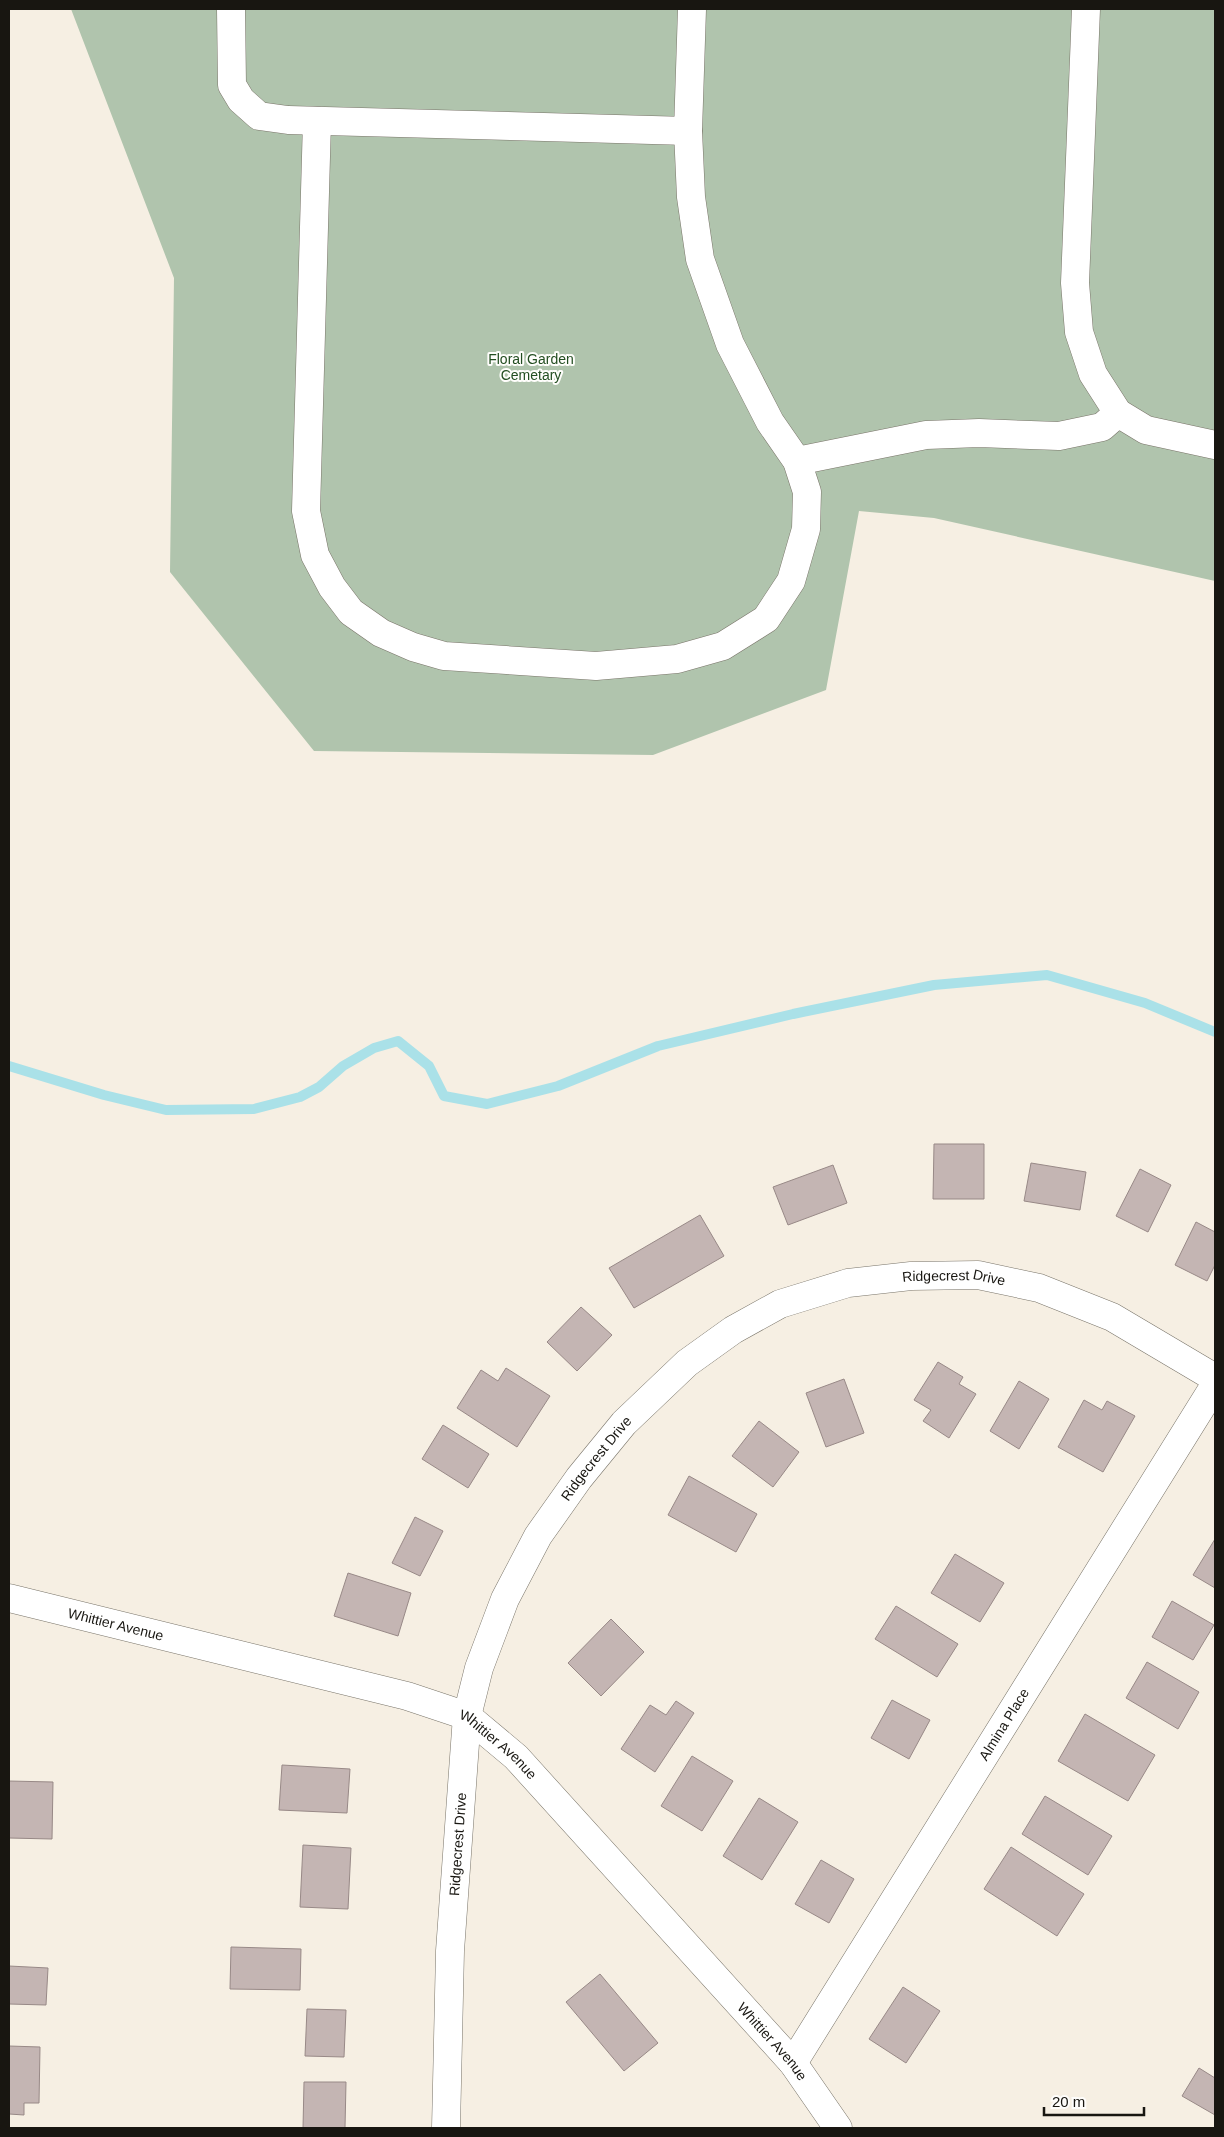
<svg xmlns="http://www.w3.org/2000/svg" width="1224" height="2137" viewBox="0 0 1224 2137" font-family="Arial,sans-serif">
	<rect width="100%" height="100%" fill="#f6efe3"/>
	<path fill="#b0c4ad" d="M71,9H1215V581L934,518L859,511L826,690L653,755L314,751L170,572L174,278Z"/>
	<g fill="none" stroke-linecap="round" stroke-linejoin="round">
		<path stroke="#aae1e8" stroke-width="10" d="M9,1066L104,1095L166,1110L254,1109L300,1097L319,1087L343,1066L374,1048L398,1041L429,1066L444,1096L487,1104L558,1086L658,1046L793,1014L934,985L1047,975L1145,1003L1215,1032"/>
	</g>
	<g fill="#c4b5b3" stroke="#988987">
		<path d="M934,1144H984V1199H933Z"/>
		<path d="M1031,1163L1086,1172L1080,1210L1024,1201Z"/>
		<path d="M833,1165L847,1203L788,1225L773,1187Z"/>
		<path d="M1140,1169L1171,1185L1148,1232L1116,1216Z"/>
		<path d="M700,1215L724,1256L634,1308L609,1268Z"/>
		<path d="M1196,1222L1215,1232V1265L1207,1281L1175,1265Z"/>
		<path d="M581,1307L612,1335L577,1371L547,1342Z"/>
		<path d="M938,1362L963,1377L959,1384L976,1394L949,1438L923,1421L931,1410L914,1400Z"/>
		<path d="M506,1368L550,1396L517,1447L457,1408L481,1370L498,1381Z"/>
		<path d="M844,1379L864,1433L826,1447L806,1393Z"/>
		<path d="M1019,1381L1049,1399L1019,1449L990,1431Z"/>
		<path d="M1084,1400L1102,1410L1107,1401L1135,1416L1103,1472L1058,1447Z"/>
		<path d="M759,1421L799,1452L773,1487L732,1456Z"/>
		<path d="M443,1425L489,1454L468,1488L422,1459Z"/>
		<path d="M689,1476L757,1514L736,1552L668,1515Z"/>
		<path d="M415,1517L443,1531L420,1576L392,1563Z"/>
		<path d="M1215,1539V1588L1193,1575Z"/>
		<path d="M955,1554L1004,1583L980,1622L931,1593Z"/>
		<path d="M348,1573L411,1593L398,1636L334,1616Z"/>
		<path d="M1172,1601L1214,1625L1193,1660L1152,1637Z"/>
		<path d="M896,1606L958,1644L937,1677L875,1639Z"/>
		<path d="M611,1619L644,1652L601,1696L568,1663Z"/>
		<path d="M1147,1662L1199,1692L1178,1729L1126,1698Z"/>
		<path d="M892,1700L930,1720L909,1759L871,1738Z"/>
		<path d="M676,1701L694,1713L655,1772L621,1749L650,1705L666,1715Z"/>
		<path d="M1085,1714L1155,1755L1128,1801L1058,1761Z"/>
		<path d="M692,1756L733,1781L702,1831L661,1806Z"/>
		<path d="M282,1765L350,1769L347,1813L279,1810Z"/>
		<path d="M9,1781L53,1782L52,1839L9,1838Z"/>
		<path d="M1045,1796L1112,1836L1088,1875L1022,1834Z"/>
		<path d="M759,1798L798,1822L762,1880L723,1856Z"/>
		<path d="M303,1845L351,1848L348,1909L300,1907Z"/>
		<path d="M1011,1847L1084,1894L1057,1936L984,1889Z"/>
		<path d="M821,1860L854,1879L829,1923L795,1904Z"/>
		<path d="M231,1947L301,1949L300,1990L230,1989Z"/>
		<path d="M9,1966L48,1968L46,2005L9,2004Z"/>
		<path d="M600,1974L658,2043L624,2071L566,2002Z"/>
		<path d="M903,1987L940,2011L906,2063L869,2039Z"/>
		<path d="M307,2009L346,2010L344,2057L305,2056Z"/>
		<path d="M9,2046L40,2047L39,2103H24V2115L9,2114Z"/>
		<path d="M1199,2068L1215,2078V2115L1182,2096Z"/>
		<path d="M304,2082H346L345,2128H303Z"/>
	</g>
	<g fill="none" stroke-linecap="round" stroke-linejoin="round">
		<defs>
			<g id="minor">
				<path d="M231,9L232,85L241,100L259,116L288,120L688,131"/>
				<path d="M1086,9L1075,283L1079,332L1093,374L1118,413L1146,430L1215,445"/>
				<path d="M317,121L306,511L315,555L332,587L351,612L381,633L413,647L444,656L596,666L677,659L723,646L766,619L791,581L806,529L807,492L797,461L770,422L730,344L700,259L691,197L688,131L692,9"/>
				<path d="M797,461L926,435L979,433L1059,436L1102,427L1118,413"/>
				<path id="s1" d="M9,1598L407,1696L467,1716L516,1757L793,2063L838,2128"/>
				<path id="s2" d="M793,2063L1215,1385"/>
				<path id="s3" d="M446,2128L450,1951L467,1716L479,1668L505,1599L538,1536L579,1478L624,1423L687,1363L733,1330L780,1304L848,1283L911,1276L978,1275L1039,1288L1112,1317L1215,1378"/>
			</g>
		</defs>
		<use href="#minor" stroke="#797469" stroke-width="29"/>
		<use href="#minor" stroke="#fff" stroke-width="28"/>
	</g>
	<g text-anchor="middle" dominant-baseline="central" stroke-width="4" stroke-linejoin="round" paint-order="stroke">
		<g font-size="14" fill="#224d20" stroke="#fefdfb">
			<text x="531" y="359">Floral Garden<tspan x="531" dy="16">Cemetary</tspan></text>
		</g>
		<g font-size="14" fill="#181611" stroke="#fefdfb">
			<text stroke="none"><textPath href="#s3" startOffset="1124">Ridgecrest Drive</textPath></text>
			<text stroke="none"><textPath href="#s3" startOffset="704">Ridgecrest Drive</textPath></text>
			<text stroke="none"><textPath href="#s1" startOffset="110">Whittier Avenue</textPath></text>
			<text stroke="none"><textPath href="#s2" startOffset="399">Almina Place</textPath></text>
			<text stroke="none"><textPath href="#s1" startOffset="515">Whittier Avenue</textPath></text>
			<text stroke="none"><textPath href="#s3" startOffset="284">Ridgecrest Drive</textPath></text>
			<text stroke="none"><textPath href="#s1" startOffset="920">Whittier Avenue</textPath></text>
		</g>
	</g>
	<rect width="1224" height="2137" fill="none" stroke="#181611" stroke-width="20"/>
	<path d="M1044 2107v8h100v-8" fill="none" stroke="#181611" stroke-width="2.5"/>
	<text x="1052" y="2107" font-size="15" fill="#181611" stroke="#fefdfb" stroke-width="4" paint-order="stroke">20 m</text>
</svg>
